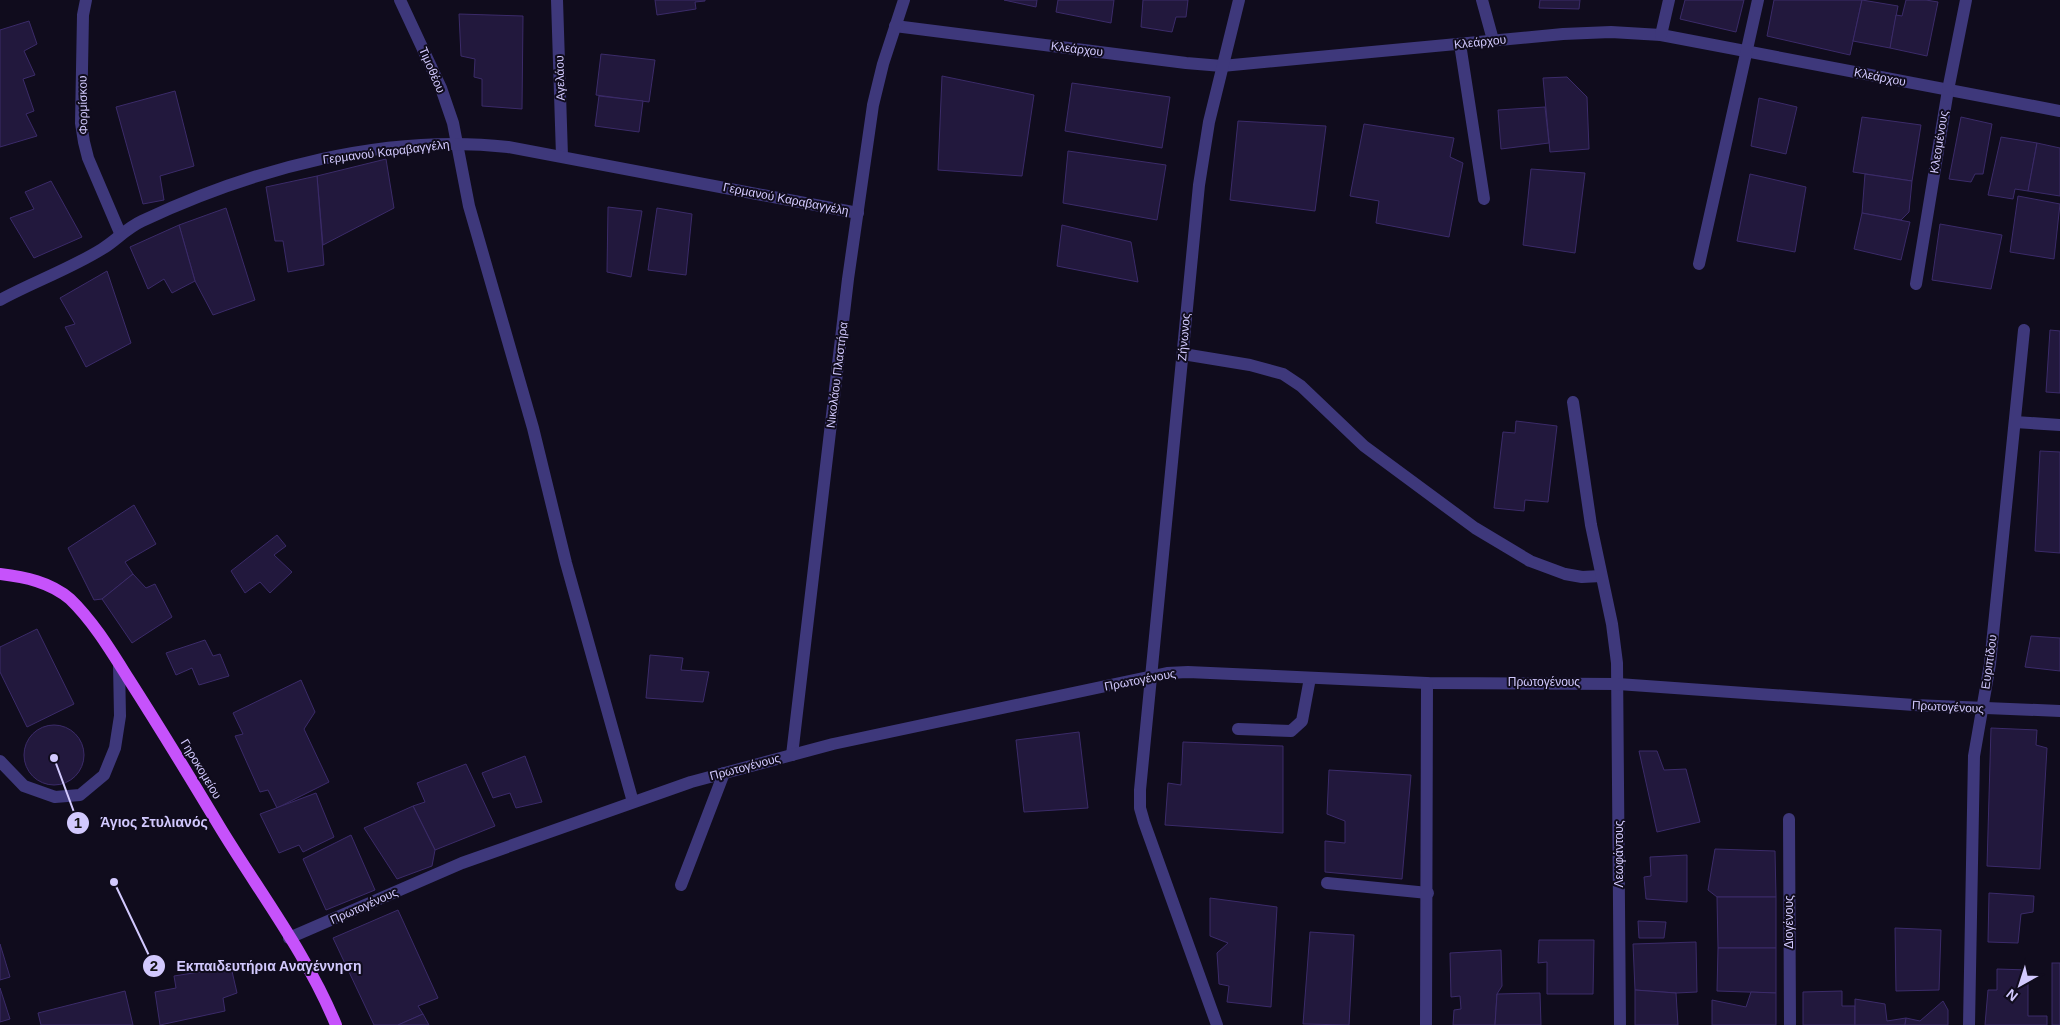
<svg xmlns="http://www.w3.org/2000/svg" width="2060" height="1025" viewBox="0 0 2060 1025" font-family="Arial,sans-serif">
	<rect width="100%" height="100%" fill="#100c1d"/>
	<g fill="#22183d" stroke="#3b2b69">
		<path d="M655,0H705V1L695,2L696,9L657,15Z"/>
		<path d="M1004,0H1037L1036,7Z"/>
		<path d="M1058,0H1114L1111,23L1056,12Z"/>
		<path d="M1143,0H1188L1186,17H1176L1172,32L1141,27Z"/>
		<path d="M1540,0H1580L1579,9L1539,8Z"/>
		<path d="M1685,0H1744L1736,32L1680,19Z"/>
		<path d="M1774,0H1862L1850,55L1767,36Z"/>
		<path d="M1862,0L1898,6L1890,48L1853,41Z"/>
		<path d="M1906,0H1926L1938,2L1927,56L1890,48L1896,15L1902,16Z"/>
		<path d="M459,14L523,16L522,109L482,106V79L474,77L475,59L461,56Z"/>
		<path d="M29,21L37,44L24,51L35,75L23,79L34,111L26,114L37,136L0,147V30Z"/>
		<path d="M601,54L655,60L649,102L596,95Z"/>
		<path d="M942,76L1034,95L1022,176L938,170Z"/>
		<path d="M1567,77L1587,97L1589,149L1550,152L1543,78Z"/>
		<path d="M1072,83L1170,97L1162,148L1065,131Z"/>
		<path d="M175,91L194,166L160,176L164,200L143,204L116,107Z"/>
		<path d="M599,96L643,101L639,132L595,126Z"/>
		<path d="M1759,98L1797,107L1786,154L1751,146Z"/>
		<path d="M1545,107L1549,143L1501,149L1498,110Z"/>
		<path d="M1862,117L1921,125L1912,181L1853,172Z"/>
		<path d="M1961,117L1992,124L1983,174H1975L1971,182L1949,179Z"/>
		<path d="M1238,121L1326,126L1315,211L1230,200Z"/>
		<path d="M1364,124L1454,138L1450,157L1463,163L1449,237L1376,223L1379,201L1350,196Z"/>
		<path d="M2001,137L2037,143L2028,191L2015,189L2013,199L1988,195Z"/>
		<path d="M2037,143L2060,148V196L2028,191Z"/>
		<path d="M1068,151L1166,165L1157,220L1063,203Z"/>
		<path d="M386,159L394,208L323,245L317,176Z"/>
		<path d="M1531,169L1585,173L1575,253L1523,245Z"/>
		<path d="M1750,174L1806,187L1795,252L1737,241Z"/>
		<path d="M1865,174L1912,181L1909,212L1901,220L1862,213Z"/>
		<path d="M317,176L324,265L288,272L283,241H275L266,187Z"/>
		<path d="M51,181L82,237L34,258L10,218L34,209L25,192Z"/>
		<path d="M2018,196L2060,204L2054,259L2010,252Z"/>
		<path d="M608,207L642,211L631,277L607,272Z"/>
		<path d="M226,208L255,300L213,315L195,281L179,225Z"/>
		<path d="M657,208L692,214L686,275L648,270Z"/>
		<path d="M1862,213L1910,222L1901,260L1854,249Z"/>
		<path d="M1940,224L2002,235L1991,289L1932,280Z"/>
		<path d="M179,225L195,281L172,293L164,279L148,289L130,247Z"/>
		<path d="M1062,225L1131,242L1138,282L1057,266Z"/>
		<path d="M107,271L131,343L86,367L65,327L75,324L60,298Z"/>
		<path d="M2050,330L2060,331V393L2046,392Z"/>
		<path d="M1516,421L1557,426L1548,502L1525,500L1524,511L1494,508L1503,432L1515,433Z"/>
		<path d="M2040,451L2060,452V553L2035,551Z"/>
		<path d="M134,505L156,544L125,562L133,574L102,599L94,600L68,548Z"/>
		<path d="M277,535L286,546L274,555L292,572L270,593L260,582L245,593L231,571Z"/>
		<path d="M133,574L146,588L155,584L172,617L132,643L102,599Z"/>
		<path d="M37,629L74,704L27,727L0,672V647Z"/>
		<path d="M2031,636L2060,638V671L2025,667Z"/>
		<path d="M205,640L213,656L220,654L229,676L199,685L192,668L176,675L166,653Z"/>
		<path d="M650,655L683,658L681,670L709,672L703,702L646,698Z"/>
		<path d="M301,680L315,712L304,729L329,782L277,808L268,790L260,792L235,736L243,734L233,713Z"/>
		<circle cx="54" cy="755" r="30"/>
		<path d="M1991,728L2037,730L2036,745L2047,748L2040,869L1987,866Z"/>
		<path d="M1079,732L1088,808L1024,812L1016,740Z"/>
		<path d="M1183,742L1283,746V833L1165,825L1168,783L1181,785Z"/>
		<path d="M1639,751H1657L1664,770L1686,769L1700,822L1657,832Z"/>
		<path d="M525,756L542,802L516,808L510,793L493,798L482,773Z"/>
		<path d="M466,764L495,826L435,850L413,806L425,802L417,783Z"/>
		<path d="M1329,770L1411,775L1402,879L1325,872V841L1345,843V821L1327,814Z"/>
		<path d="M316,793L334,837L303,852L299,845L279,853L260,814Z"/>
		<path d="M413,806L435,850L432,866L397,879L364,828Z"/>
		<path d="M351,835L375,890L326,910L303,859Z"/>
		<path d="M1715,849L1775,851L1776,897H1717L1708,890Z"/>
		<path d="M1687,855V902L1646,899L1644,877L1651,876L1650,857Z"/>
		<path d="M1989,893L2034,896L2033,912L2021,914L2018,943L1988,942Z"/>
		<path d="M1717,897H1776V948H1718Z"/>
		<path d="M1210,898L1277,907L1271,1007L1227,1002L1229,986L1219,984L1217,953L1228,943L1210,936Z"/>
		<path d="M398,910L438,998L418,1006L423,1014L398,1025H374L333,938Z"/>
		<path d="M1638,921L1666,922L1664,938H1639Z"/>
		<path d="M1895,928L1941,930L1939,990L1896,991Z"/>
		<path d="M1310,932L1354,935L1349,1025L1303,1024Z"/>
		<path d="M1539,940H1594L1593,994H1547V962L1538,963Z"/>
		<path d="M1696,942L1697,992L1676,993L1635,990L1633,944Z"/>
		<path d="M0,944L10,977L0,980Z"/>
		<path d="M1718,948H1776V993L1717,991Z"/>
		<path d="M1501,950L1502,986L1497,994L1495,1025H1453L1454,1010L1461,1009L1460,996L1451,997L1450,953Z"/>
		<rect x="2052" y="963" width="8" height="62"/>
		<path d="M231,967L237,993L223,998L225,1011L160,1025L155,992L176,988L174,976Z"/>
		<path d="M1997,969L2028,970V1016H2047V1025H1985L1988,990H1997Z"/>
		<path d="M0,988L10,1019L0,1022Z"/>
		<path d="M1635,990L1676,993L1678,1025H1635Z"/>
		<path d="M125,991L133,1025H41L38,1013Z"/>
		<path d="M1842,991V1006H1855V1025H1803V992Z"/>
		<path d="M1751,992L1776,993V1025H1712V1000L1746,1007Z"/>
		<path d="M1540,993L1541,1025H1495L1497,994Z"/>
		<path d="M1855,999L1885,1004L1887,1021L1906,1018L1905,1025H1855Z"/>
		<path d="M1943,1001L1948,1010V1025H1905L1906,1018L1920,1021Z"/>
		<path d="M423,1014L429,1025H398Z"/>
	</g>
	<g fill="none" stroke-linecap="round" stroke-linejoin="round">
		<g stroke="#3e387b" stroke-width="12">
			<path d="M86,0L83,15L81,123L84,142L88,158L120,233"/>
			<path d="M400,0L441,88L453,123L469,206L533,428L566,563L633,802"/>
			<path d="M557,0L562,156"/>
			<path d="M1482,0L1493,40"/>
			<path d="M895,26L1186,63L1222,66L1563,34L1611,32L1661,35L2060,111"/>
			<path d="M1661,35L1669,0"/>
			<path d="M1460,44L1484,199"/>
			<path d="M1699,264L1758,0"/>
			<path d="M1916,284L1948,90L1966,0"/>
			<path d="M0,300C33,282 70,269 102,249C117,240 125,229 142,221C252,169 386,133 508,147L858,213"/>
			<path d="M1183,354L1250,365L1283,374L1301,386L1364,446L1475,528L1530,561L1565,574L1582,577L1601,576"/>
			<path d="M1573,402L1591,525L1612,624L1617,663L1620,1025"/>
			<path d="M2015,422L2060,425"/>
			<path d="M1238,729L1291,731L1302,721L1310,678"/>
			<path d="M792,755L848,279L873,105L883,64L904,0"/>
			<path d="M0,761L24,786L55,797L80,795L104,775L115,748L120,716L119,664"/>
			<path d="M1789,819L1790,1025"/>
			<path d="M1327,883L1428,893"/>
			<path d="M681,885L724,773"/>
			<path d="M289,938L462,863L691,782L833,744L1167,673L1188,672L1427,683L1618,684L1914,705L2060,711"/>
			<path d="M1217,1025L1144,822L1140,808V790L1199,185L1209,122L1239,0"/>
			<path d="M1426,1025L1427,683"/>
			<path d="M1969,1025L1974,756L1990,664L2024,330"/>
		</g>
		<path stroke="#c652fb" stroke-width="12" d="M0,574C25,577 50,582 70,599C93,621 111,651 128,678C160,728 191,779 221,829C260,893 308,956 336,1025"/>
	</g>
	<g text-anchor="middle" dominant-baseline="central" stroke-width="4" stroke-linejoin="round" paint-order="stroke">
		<g font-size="12" fill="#d2c9fe" stroke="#100c1d">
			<text transform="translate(1480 42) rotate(-6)">Κλεάρχου</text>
			<text transform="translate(1077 49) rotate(7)">Κλεάρχου</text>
			<text transform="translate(432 70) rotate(67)">Τιμοθέου</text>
			<text transform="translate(1880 77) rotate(11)">Κλεάρχου</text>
			<text transform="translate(560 78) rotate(-92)">Αγελάου</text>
			<text transform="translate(83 105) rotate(-91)">Φορμίσκου</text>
			<text transform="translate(1939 142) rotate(-81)">Κλεομένους</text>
			<text transform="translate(386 152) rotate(-7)">Γερμανού Καραβαγγέλη</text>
			<text transform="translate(786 199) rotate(11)">Γερμανού Καραβαγγέλη</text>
			<text transform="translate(1184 337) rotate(-85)">Ζήνωνος</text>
			<text transform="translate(837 375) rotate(-83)">Νικολάου Πλαστήρα</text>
			<text transform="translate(1989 662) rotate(-82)">Ευριπίδου</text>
			<text transform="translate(1140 680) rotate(-11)">Πρωτογένους</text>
			<text x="1544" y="682">Πρωτογένους</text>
			<text transform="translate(1948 707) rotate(3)">Πρωτογένους</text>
			<text transform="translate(745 767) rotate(-15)">Πρωτογένους</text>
			<text transform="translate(201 769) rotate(59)">Γηροκομείου</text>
			<text transform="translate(1619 854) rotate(-90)">Λεωφάντους</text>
			<text transform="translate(364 906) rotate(-24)">Πρωτογένους</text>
			<text transform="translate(1789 922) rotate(-90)">Διογένους</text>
		</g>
	</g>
	<path fill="none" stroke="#d2c9fe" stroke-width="2" d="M54 758L78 823M114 882L154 966"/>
	<g fill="#d2c9fe" stroke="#100c1d" stroke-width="2">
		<circle cx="54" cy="758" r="5"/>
		<circle cx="114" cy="882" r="5"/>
		<circle cx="78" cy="823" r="12"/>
		<circle cx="154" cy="966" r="12"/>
	</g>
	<g font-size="15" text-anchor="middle" font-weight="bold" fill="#111">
		<text x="78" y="828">1</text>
		<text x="154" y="971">2</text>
	</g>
	<g font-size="14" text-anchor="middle" font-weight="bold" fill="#d2c9fe" stroke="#100c1d" stroke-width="4" stroke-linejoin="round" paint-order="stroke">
		<text x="154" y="827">Άγιος Στυλιανός</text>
		<text x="269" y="971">Εκπαιδευτήρια Αναγέννηση</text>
	</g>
	<g transform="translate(2020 985) rotate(219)" stroke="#100c1d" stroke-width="4" paint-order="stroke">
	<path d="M0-4L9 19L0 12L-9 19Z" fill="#d2c9fe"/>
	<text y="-8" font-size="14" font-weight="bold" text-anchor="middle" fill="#d2c9fe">N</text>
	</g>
</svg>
